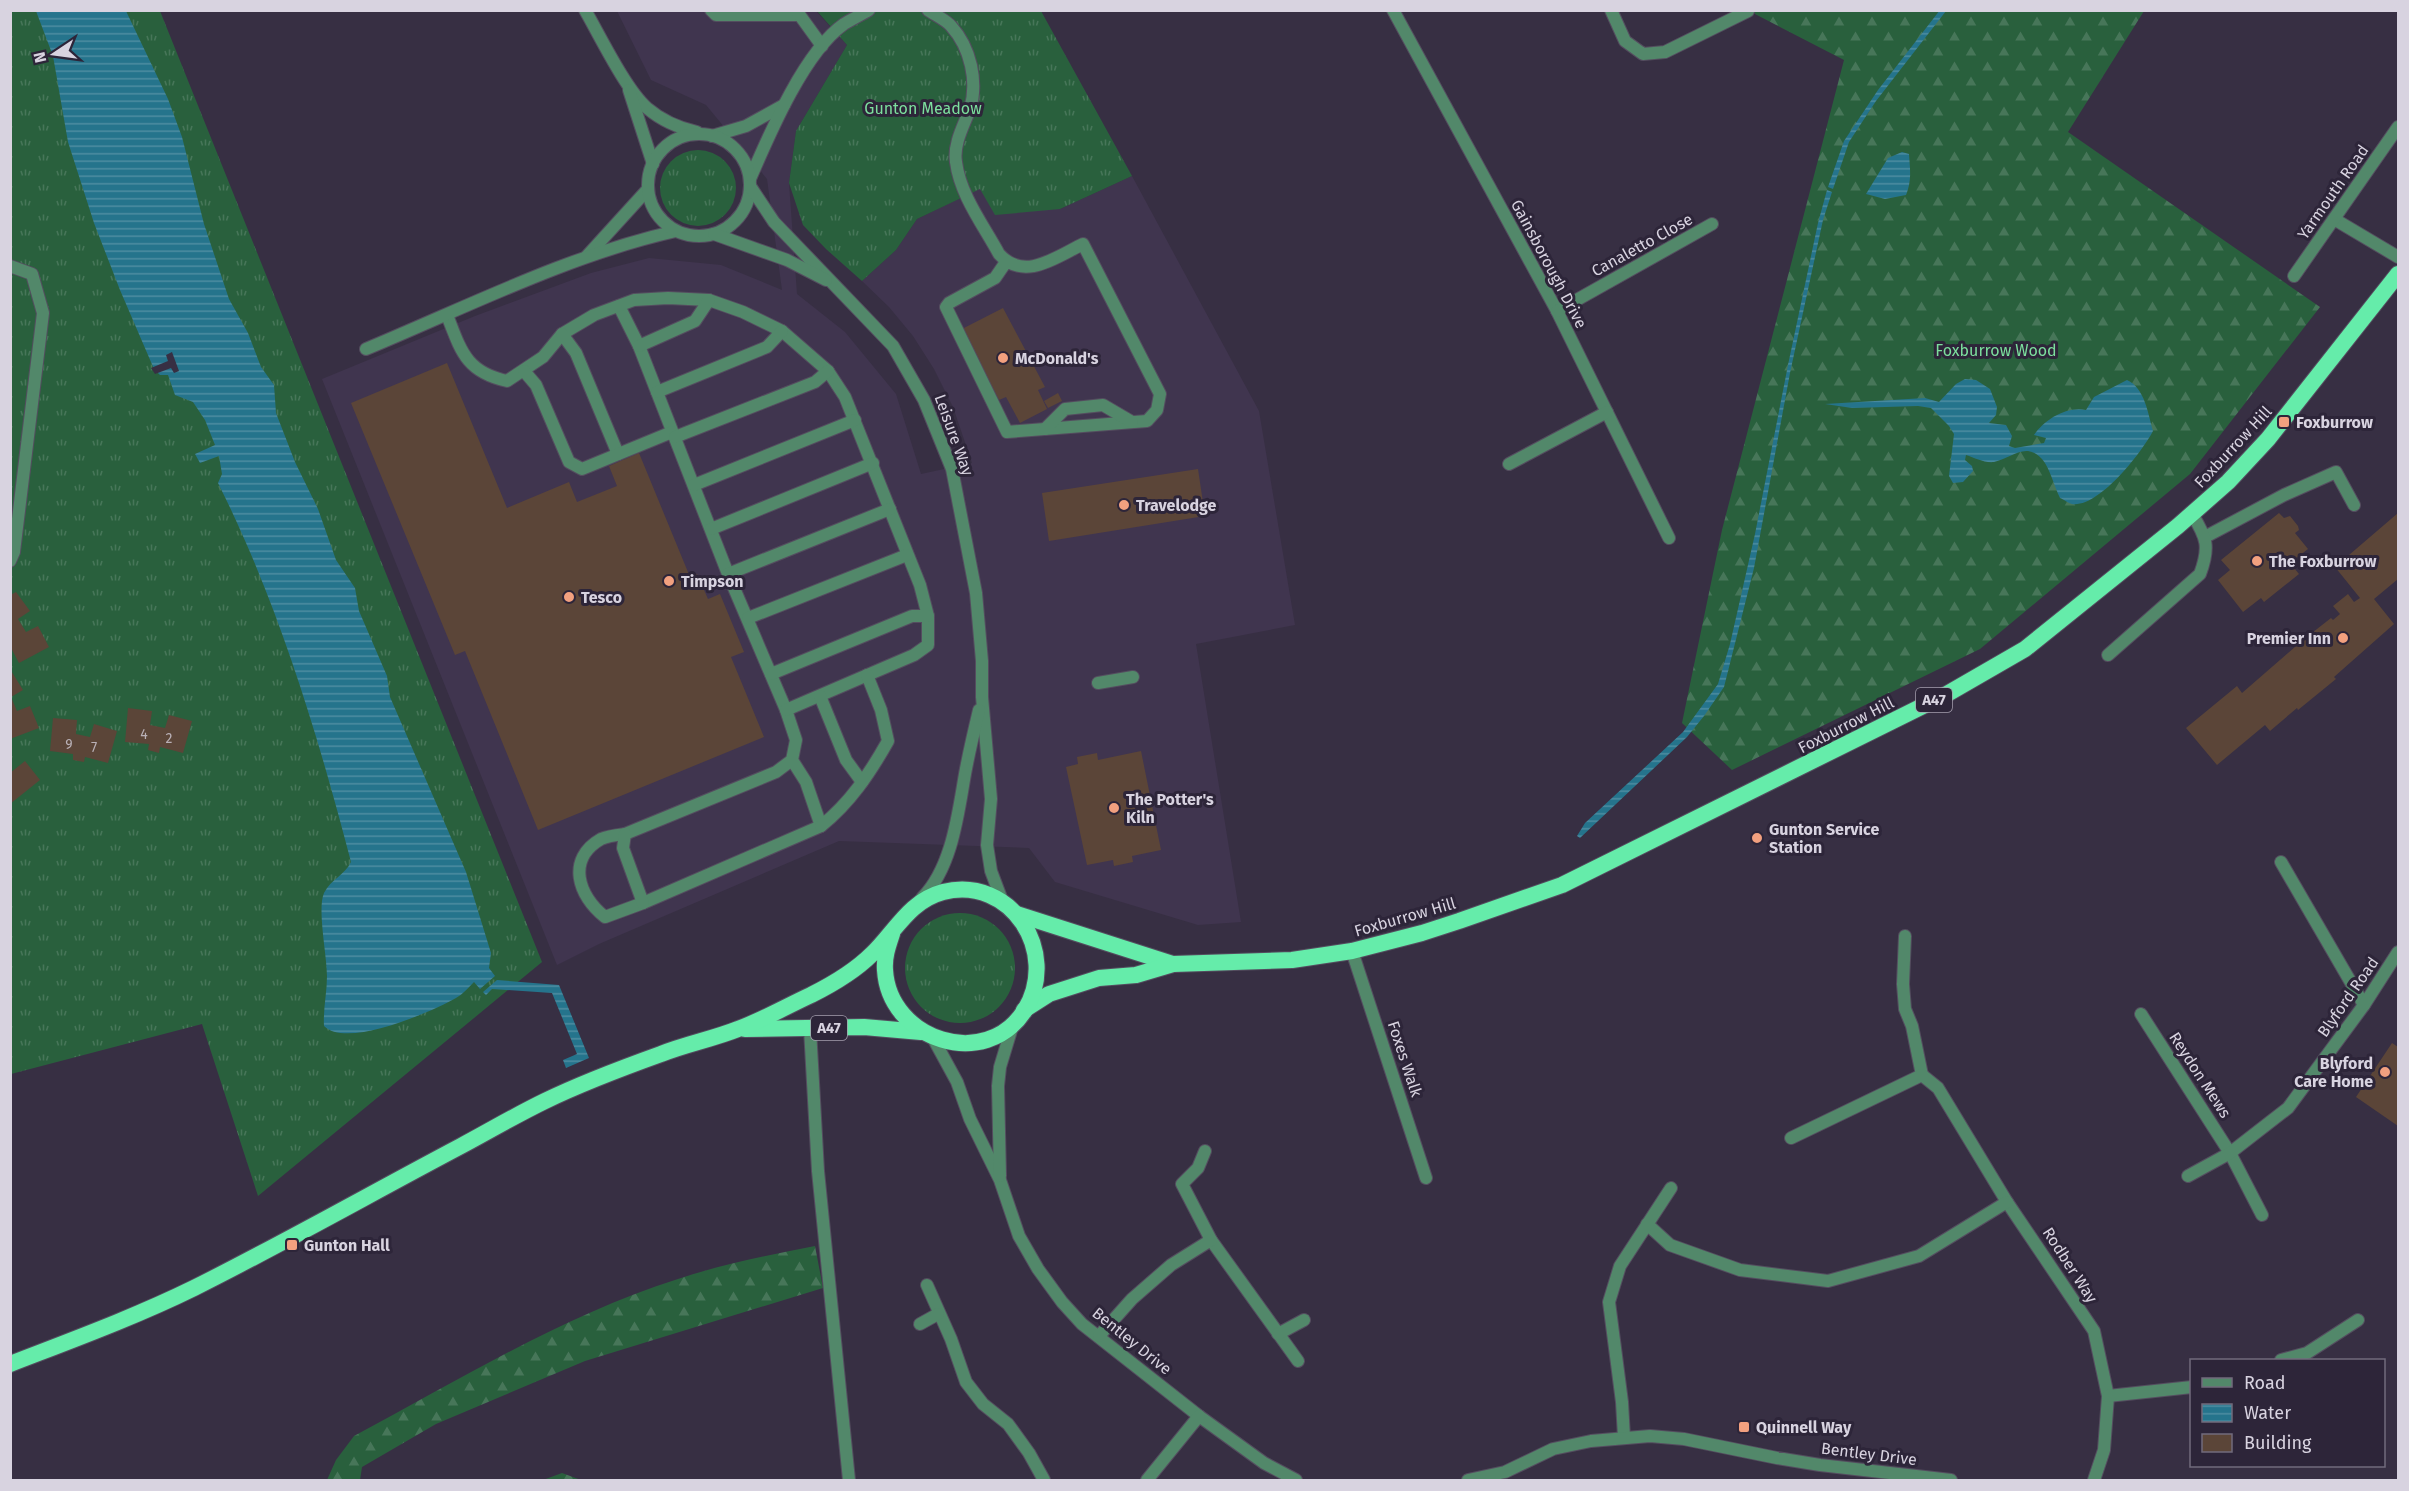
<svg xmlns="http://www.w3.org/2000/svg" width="2409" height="1491" viewBox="0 0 2409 1491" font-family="'Fira Sans',sans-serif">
	<defs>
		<pattern id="grass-tufts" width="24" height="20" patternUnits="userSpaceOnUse" patternTransform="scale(1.5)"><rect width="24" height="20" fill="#29603d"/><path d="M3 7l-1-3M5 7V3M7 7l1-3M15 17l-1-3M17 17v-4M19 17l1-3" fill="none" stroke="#477659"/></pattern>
		<pattern id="forest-firs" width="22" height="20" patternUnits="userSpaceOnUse" patternTransform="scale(1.5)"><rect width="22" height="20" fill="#29603d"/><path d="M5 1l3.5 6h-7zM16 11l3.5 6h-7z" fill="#477659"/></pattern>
		<pattern id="water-rules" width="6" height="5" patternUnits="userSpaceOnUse" patternTransform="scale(1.5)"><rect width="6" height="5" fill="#25748c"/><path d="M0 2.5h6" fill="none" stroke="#4e8da1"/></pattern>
	</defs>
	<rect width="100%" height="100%" fill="#372f43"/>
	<path fill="#40354f" d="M617,11H816L847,45L796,131L789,183L797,294L845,332L896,394L921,474L972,463L953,407L934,369L913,336L889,307L862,281L896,250L917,219L981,188L1060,209L1132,176L1259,411L1295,625L1196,644L1241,922L1198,925L1055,882L1029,848L839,841L599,944L557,965L322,379L475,316L591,273L649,258L721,265L782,290L767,179L706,105L651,80Z"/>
	<g fill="url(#grass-tufts)">
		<path d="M816,10L1041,11L1132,176L1060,209L995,215L980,189L917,219L896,250L862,281L826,249L803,225L789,183L796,131L847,45Z"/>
		<path d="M11,11H160L542,962L258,1196L202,1024L11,1074Z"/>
		<circle cx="698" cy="188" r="38"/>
		<circle cx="960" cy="968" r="55"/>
	</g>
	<g fill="url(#forest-firs)">
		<path d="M1754,11H2144L2068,132L2320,307L2190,474L1980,649L1732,770L1682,723L1722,530L1844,60L1755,14Z"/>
		<path d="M815,1246L823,1288L585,1361L436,1424L362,1467L360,1480H327L336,1460L354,1436C459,1380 564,1315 678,1279C723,1264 769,1255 815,1246Z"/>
		<path d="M562,1473L581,1480H543Z"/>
	</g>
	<g fill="url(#water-rules)">
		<path d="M1940,10L1946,11L1876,101L1849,142L1833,189L1828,187L1844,141L1878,90Z"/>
		<path d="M36,11H126L168,99L182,137L204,224L229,299L248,333L261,367L274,385L276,413L295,462L318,509L336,560L355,588L359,611L387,676L390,697L466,872L491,953L489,968L495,976L480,989L474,982C468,988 463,994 456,998C431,1012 347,1049 324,1026C323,1009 327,993 327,976C327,955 317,909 324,893C331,879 345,875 351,862C318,735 277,600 218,483L222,474L219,456L200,463L195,454L215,445L205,420L193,402L175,395L168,375H160L154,369L120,290L94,223L68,142L53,56Z"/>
		<path d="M1902,152L1909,154C1910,169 1912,181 1906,195L1885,199L1866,194L1888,158Z"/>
		<path d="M1827,190L1832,192L1823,220L1790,373L1754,568L1724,687L1704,716L1687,737L1580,838L1577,836L1585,823L1683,732L1718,684L1730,644L1755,534L1788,365L1818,223Z"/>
		<path d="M1965,379L1976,380L1990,389L1997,407L1996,415L1989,423L2006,425L2012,436L2009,446L2015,448L2044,443L2046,438L2034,435C2045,419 2067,406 2086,410L2094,397L2127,380C2145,388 2148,414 2153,431C2142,452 2099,508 2072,504C2068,503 2063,499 2060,498C2054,486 2050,468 2042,459C2025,441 2011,459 1994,462C1984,463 1975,458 1966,455L1965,460L1972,466L1973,471L1963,482L1953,483L1949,476L1954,434L1949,426L1931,408L1918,406L1852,408L1825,404L1925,398L1939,402L1956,384Z"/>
		<path d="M497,980L559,985L589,1058L566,1068L563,1060L577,1054L552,993L492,989L486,995L483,992Z"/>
	</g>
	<path fill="#372f43" d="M172,352L179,371L174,373L171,368L155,374L151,368L168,361L166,355Z"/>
	<g fill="#5b4538">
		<path d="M1003,308L1045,387L1038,390L1047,409L1020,423L1006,397L999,400L962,329Z"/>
		<path d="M447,363L507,508L569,482L577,502L617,486L609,466L639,453L690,577L697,574L708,599L720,594L744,652L731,657L764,737L538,830L465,651L455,655L351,403Z"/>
		<path d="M1058,393L1062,401L1048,408L1044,401Z"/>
		<path d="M1198,469L1205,516L1049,541L1042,493Z"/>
		<path d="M2279,513L2284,518L2290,516L2298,526L2299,530L2295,533L2308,549L2290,563L2299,574L2264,602L2261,598L2243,612L2218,580L2230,570L2221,560Z"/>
		<path d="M2398,513V579L2374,599L2394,624L2334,677L2336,679L2298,710L2297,708L2270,731L2265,725L2217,765L2186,728L2237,686L2242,693L2303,640L2331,618L2333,620L2340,614L2333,606L2348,594L2354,602L2360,598L2335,567Z"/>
		<path d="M16,592L30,611L18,619L26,632L38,626L49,647L19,663L10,646V595Z"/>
		<path d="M10,669L23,690L11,697L17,711L30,706L39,728L10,739Z"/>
		<path d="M128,708L152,711L150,725L165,728L169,715L192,721L183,753L160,747L159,753L148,750L149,744L125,742Z"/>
		<path d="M53,718L77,720L76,734L90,737L94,724L117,731L108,763L85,757L84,762L73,760V754L50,751Z"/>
		<path d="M1141,751L1161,850L1132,856L1133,862L1114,866L1113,860L1087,865L1066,767L1078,764L1077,757L1097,753L1098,760Z"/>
		<path d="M25,761L40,780L10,804V773Z"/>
		<path d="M2392,1043L2398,1047V1126L2356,1097Z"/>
	</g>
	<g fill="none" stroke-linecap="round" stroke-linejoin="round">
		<defs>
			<g id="service">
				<path d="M711,10L716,15H799"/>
				<path d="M796,10L822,46"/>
				<path d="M928,10C935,15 946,20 951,26C971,48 978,82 970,109C964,125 953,144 956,162C960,195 984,226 999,254C1024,282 1056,257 1083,244L1160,394L1157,410L1147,421L1007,432L946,307L949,303L995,278L1006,262"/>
				<path d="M712,136L746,126L784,105"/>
				<path d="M750,179C769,135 804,52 844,24C852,19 861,15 869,10"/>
				<path d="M2334,219L2398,257"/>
				<path d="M587,256L648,189"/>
				<path d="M619,306L639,346L728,574L786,710L796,740L792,760L776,772L625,834C617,835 608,836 601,839C566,859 578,896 605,917L643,903L821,826L806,782L792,760"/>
				<path d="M447,315C461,351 466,372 507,381L543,357L562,334L594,315L634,300L668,298L709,300L743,312L782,331L828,371L845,397L920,585L928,616V645L914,655L786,710"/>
				<path d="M562,334L576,353L618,454"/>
				<path d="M639,346L695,321L709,300"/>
				<path d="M366,349C467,307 569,255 676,231"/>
				<path d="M524,371L536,385L569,462L582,469L672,432"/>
				<path d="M657,392L767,347L782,331"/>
				<path d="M1045,429L1065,409L1103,405L1132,422"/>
				<path d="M675,437L815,382L828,371"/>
				<path d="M694,485L855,420"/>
				<path d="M711,529L873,463"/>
				<path d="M2205,537L2284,495L2336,472L2354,505"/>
				<path d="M728,574L890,509"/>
				<path d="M748,618L907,555"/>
				<path d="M2108,655L2200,574C2210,547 2207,538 2192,514"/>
				<path d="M771,674L912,616H928"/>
				<path d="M1098,683L1133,677"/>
				<path d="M820,696L846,760L862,782"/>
				<path d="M821,826C850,803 870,773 888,741L881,710L867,675"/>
				<path d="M625,834L623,848L643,903"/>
				<path d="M1905,936L1903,984L1905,1009L1912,1026L1922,1075"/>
				<path d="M1352,951L1426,1178"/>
				<path d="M810,1029L818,1171L849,1480"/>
			</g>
			<path id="pedestrian" d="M10,266L32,274L43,313L14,552L10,561"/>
			<g id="minor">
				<path d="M585,10C600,36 626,90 647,108C661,120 679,128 697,132"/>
				<path d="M1393,10L1557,311L1669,538"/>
				<path d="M1611,10L1625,41L1643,54L1665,52L1748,11"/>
				<path d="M629,90L653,164"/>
				<circle cx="699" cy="185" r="51"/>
				<path d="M750,186L774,222L893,346L924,400L952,469L976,593L982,661V697L991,799L987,845L991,871L1003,903"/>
				<path d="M714,234L787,260L826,280"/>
				<path d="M2294,276L2398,127"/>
				<path d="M1557,311L1712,224"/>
				<path d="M1509,464L1607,412"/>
				<path d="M2281,862L2364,1005"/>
				<path d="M922,898C952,868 958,814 965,774C969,752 974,731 979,710"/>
				<path d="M2141,1014L2230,1153L2262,1215"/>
				<path d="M933,1038L957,1082L970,1119L1000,1180L1019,1236L1038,1269L1062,1302L1082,1324L1199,1416L1264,1463L1296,1480"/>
				<path d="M1791,1138L1922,1075L1938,1088L2007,1202L2094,1331L2108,1396L2104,1450L2094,1480"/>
				<path d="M1205,1151L1198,1168L1182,1184L1211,1240L1298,1361"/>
				<path d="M1000,1176L998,1086L1000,1067L1013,1024"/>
				<path d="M2188,1176L2230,1153L2288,1108L2364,1005L2398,952"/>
				<path d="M1647,1224L1670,1245L1740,1270L1828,1281L1919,1256L2007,1202"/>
				<path d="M927,1285L951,1339L966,1382L983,1404L1008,1424L1029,1453L1044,1480"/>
				<path d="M920,1324L938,1314"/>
				<path d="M1278,1334L1304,1320"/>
				<path d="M1099,1336L1132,1299L1171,1265L1211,1240"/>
				<path d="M2281,1360L2307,1353L2358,1320"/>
				<path d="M2108,1396L2192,1387"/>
				<path d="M1624,1437L1622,1402L1609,1302L1620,1266L1671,1188"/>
				<path d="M1147,1480L1199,1416"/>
				<path d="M1468,1480L1505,1472L1553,1449L1591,1441L1650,1436L1684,1439L1777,1458L1820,1465L1951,1480"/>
			</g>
			<g id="trunk">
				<path d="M1017,914L1173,964"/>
				<path d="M1024,1010L1049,994L1099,978L1136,975L1173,964L1292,960L1352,951L1422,933L1459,921L1562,885L1947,694L2025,649L2178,526L2228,482L2268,439L2398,274"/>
				<path d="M745,1029L864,1027L921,1032"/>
				<path d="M10,1364C72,1340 135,1317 194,1288C284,1243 372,1193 461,1146C489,1131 516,1115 545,1101C582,1083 622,1068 661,1054C686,1044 713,1039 738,1029C763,1020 787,1006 811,995C833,984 855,971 872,954C895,932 909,901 943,892C1011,875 1060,952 1025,1010C986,1072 889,1040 885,970C884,957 888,946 892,934"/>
			</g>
		</defs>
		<use href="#service" stroke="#544d5f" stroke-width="14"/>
		<use href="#pedestrian" stroke="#544d5f" stroke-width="14"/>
		<use href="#minor" stroke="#544d5f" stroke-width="14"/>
		<use href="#trunk" stroke="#544d5f" stroke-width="18"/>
		<use href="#service" stroke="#52886a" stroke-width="12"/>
		<use href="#pedestrian" stroke="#52886a" stroke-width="12"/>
		<use href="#minor" stroke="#52886a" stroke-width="12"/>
		<use href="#trunk" stroke="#65ecaa" stroke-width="16"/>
	</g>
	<g fill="#f2a07f" stroke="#2d2539" stroke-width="2">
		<circle cx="1003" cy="358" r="6"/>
		<rect x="2278" y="416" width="12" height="12" rx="3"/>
		<circle cx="1124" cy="505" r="6"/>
		<circle cx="2257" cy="561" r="6"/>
		<circle cx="669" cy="581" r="6"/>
		<circle cx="569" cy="597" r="6"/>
		<circle cx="2343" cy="638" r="6"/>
		<circle cx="1114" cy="808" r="6"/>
		<circle cx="1757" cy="838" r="6"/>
		<circle cx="2385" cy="1072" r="6"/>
		<rect x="286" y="1239" width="12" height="12" rx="3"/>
		<rect x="1738" y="1421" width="12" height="12" rx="3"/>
	</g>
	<g text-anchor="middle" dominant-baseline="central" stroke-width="6" stroke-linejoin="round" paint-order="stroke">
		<g font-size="14" fill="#b9b0b6">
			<text x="144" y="734">4</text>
			<text x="169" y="738">2</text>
			<text x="69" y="744">9</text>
			<text x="94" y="747">7</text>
		</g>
		<g fill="#2d2539" stroke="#a59fae" stroke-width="1.5">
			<rect x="1916" y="688" width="36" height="24" rx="4.5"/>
			<rect x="811" y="1016" width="36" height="24" rx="4.5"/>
		</g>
		<g font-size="15" font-weight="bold" fill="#d8d3e0">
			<text x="1934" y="700">A47</text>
			<text x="829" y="1028">A47</text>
		</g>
		<g font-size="16" fill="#7cdf9d" stroke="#2d2539">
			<text x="923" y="108">Gunton Meadow</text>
			<text x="1996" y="350">Foxburrow Wood</text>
		</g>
		<g font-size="16" fill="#d8d3e0" stroke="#2d2539">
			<text transform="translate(2333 192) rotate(-55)">Yarmouth Road</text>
			<text transform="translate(1642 245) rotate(-29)">Canaletto Close</text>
			<text transform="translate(1549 264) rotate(62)">Gainsborough Drive</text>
			<text transform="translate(954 435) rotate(70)">Leisure Way</text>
			<text transform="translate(2233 447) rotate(-47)">Foxburrow Hill</text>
			<text transform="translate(1846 725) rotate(-27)">Foxburrow Hill</text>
			<text transform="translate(1405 917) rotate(-16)">Foxburrow Hill</text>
			<text transform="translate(2348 997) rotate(-55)">Blyford Road</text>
			<text transform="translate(1405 1059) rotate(72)">Foxes Walk</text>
			<text transform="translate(2200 1075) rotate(57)">Reydon Mews</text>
			<text transform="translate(2070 1265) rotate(57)">Rodber Way</text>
			<text transform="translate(1132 1341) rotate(39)">Bentley Drive</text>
			<text transform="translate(1869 1454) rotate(7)">Bentley Drive</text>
		</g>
		<g font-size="16" font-weight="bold" fill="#d8d3e0" stroke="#2d2539" text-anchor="start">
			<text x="1015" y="358">McDonald's</text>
			<text x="2296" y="422">Foxburrow</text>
			<text x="1136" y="505">Travelodge</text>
			<text x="2269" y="561">The Foxburrow</text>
			<text x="681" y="581">Timpson</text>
			<text x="581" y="597">Tesco</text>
			<text x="2331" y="638" text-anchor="end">Premier Inn</text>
			<text x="1126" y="799">The Potter's<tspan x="1126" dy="18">Kiln</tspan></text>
			<text x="1769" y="829">Gunton Service<tspan x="1769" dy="18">Station</tspan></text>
			<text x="2373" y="1063" text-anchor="end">Blyford<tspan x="2373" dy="18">Care Home</tspan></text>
			<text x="304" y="1245">Gunton Hall</text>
			<text x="1756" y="1427">Quinnell Way</text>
		</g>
	</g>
	<rect width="2409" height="1491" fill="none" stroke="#d8d3e0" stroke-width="24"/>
	<rect x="2190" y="1359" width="195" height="108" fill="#2d2539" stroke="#716b7c" stroke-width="1.5"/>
	<rect x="2202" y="1378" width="30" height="9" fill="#52886a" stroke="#716b7c" stroke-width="1.5"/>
	<text x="2244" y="1389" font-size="18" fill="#d8d3e0">Road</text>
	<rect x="2202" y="1404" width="30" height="18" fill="url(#water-rules)" stroke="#716b7c" stroke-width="1.5"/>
	<text x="2244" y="1419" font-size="18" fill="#d8d3e0">Water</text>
	<rect x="2202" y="1434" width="30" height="18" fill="#5b4538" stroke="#716b7c" stroke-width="1.5"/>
	<text x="2244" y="1449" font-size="18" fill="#d8d3e0">Building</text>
	<g transform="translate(54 54) rotate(257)" stroke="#2d2539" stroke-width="4.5" paint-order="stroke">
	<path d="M0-4.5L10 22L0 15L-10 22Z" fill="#d8d3e0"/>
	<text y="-9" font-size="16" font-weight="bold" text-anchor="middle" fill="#d8d3e0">N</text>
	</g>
</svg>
